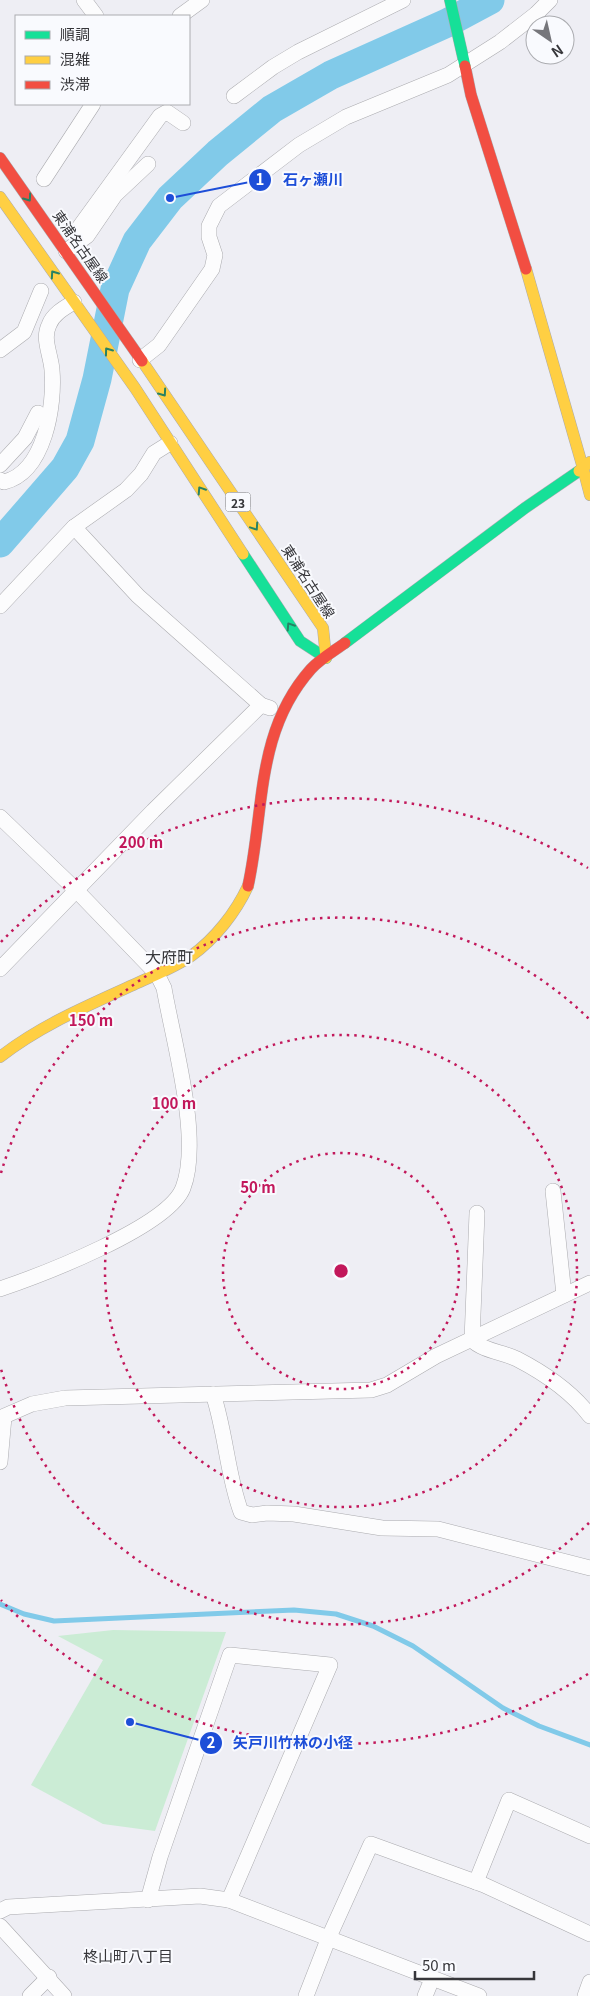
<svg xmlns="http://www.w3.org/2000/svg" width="590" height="1996" viewBox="0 0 590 1996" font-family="Georgia,'Noto Sans JP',serif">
	<rect width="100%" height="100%" fill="#eeeef4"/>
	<path fill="#cbecd5" d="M113,1630L226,1632L155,1831L103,1824L31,1785L103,1660L58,1636Z"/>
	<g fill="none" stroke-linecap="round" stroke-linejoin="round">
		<path stroke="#81cae9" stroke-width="5" d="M0,1604L24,1614L54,1621L294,1610L336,1614L373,1626L413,1646L503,1708L539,1726L590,1745"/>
		<path stroke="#81cae9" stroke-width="29" d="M0,543L65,468L80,441L97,379L115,289L137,241L170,198L218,153L272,109L331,75L447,23L490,0"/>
		<defs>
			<g id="street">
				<path d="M84,0L96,16"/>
				<path d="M180,16L202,0"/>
				<path d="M234,96L273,67L298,52L403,0"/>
				<path d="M44,179L93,104"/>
				<path d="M78,229L160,116L167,112L183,123"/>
				<path d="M66,251L87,236L115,195L148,164"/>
				<path d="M0,350L24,332L41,291"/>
				<path d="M140,360L159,345L212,269L215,255L209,237V226L219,206L299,145L346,117L448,75L500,42L536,14L550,0"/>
				<path d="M0,465L25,438L38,413"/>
				<path d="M0,480L4,482C45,472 55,405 52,370C51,355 42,339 49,325C53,314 64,308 74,302"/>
				<path d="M74,527L138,596L261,705L270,708"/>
				<path d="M0,606L74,527L126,490L141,474L154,453L170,443"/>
				<path d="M0,817L77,891L157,974L164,988C173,1041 202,1139 183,1188C168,1227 41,1275 0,1289"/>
				<path d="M0,969L153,811L261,705"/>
				<path d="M553,1191L564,1295"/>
				<path d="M477,1213L472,1340C483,1351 503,1352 517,1359C544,1373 572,1392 590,1416"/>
				<path d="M213,1394C226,1433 227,1474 241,1512L252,1515L267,1513L294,1514L382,1528L438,1529L590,1568"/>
				<path d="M0,1418L32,1404L65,1398L371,1390L387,1385L436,1356L590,1283"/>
				<path d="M0,1462L4,1417"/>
				<path d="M476,1882L509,1800L590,1836"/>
				<path d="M148,1900L160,1857L230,1655L330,1665L229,1900"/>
				<path d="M0,1911L8,1907L200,1896L229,1900L479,1996"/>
				<path d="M0,1926L64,1996"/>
				<path d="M30,1996L49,1977"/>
				<path d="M306,1996L329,1937L371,1844L484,1885L590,1934"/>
				<path d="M425,1996L432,1979"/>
				<path d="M585,1996L590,1982"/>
			</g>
			<g id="fast">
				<path d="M450,0L465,66"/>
				<path d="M243,554L300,641L326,658"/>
				<path d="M345,643L525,508L579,471"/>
			</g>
			<g id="slow">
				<path d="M0,197L135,388L243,554"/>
				<path d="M526,269L583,468L579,471"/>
				<path d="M142,361L323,628L326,658"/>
				<path d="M590,462L583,468L590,495"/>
				<path d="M0,1057C41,1025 87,1006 133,985C152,976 174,968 191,956C215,939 236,912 248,886"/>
			</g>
			<g id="jam">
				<path d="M465,66L471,95L526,269"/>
				<path d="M0,158L142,361"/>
				<path d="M248,886C265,809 255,732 311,669C320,659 334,651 345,643"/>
			</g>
		</defs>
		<use href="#street" stroke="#ababaf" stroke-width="16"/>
		<use href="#fast" stroke="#ababaf" stroke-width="12"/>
		<use href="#slow" stroke="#ababaf" stroke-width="12"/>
		<use href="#jam" stroke="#ababaf" stroke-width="12"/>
		<use href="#street" stroke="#fcfcfd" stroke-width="15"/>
		<use href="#fast" stroke="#16e098" stroke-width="11"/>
		<use href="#slow" stroke="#ffcf43" stroke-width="11"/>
		<use href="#jam" stroke="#f24e42" stroke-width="11"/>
	</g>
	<defs><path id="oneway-chevron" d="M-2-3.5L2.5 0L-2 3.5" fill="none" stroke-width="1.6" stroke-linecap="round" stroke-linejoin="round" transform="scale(1.25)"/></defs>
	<g stroke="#288264">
		<use href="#oneway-chevron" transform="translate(28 198) rotate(55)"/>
		<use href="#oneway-chevron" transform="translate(54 274) rotate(-125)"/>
		<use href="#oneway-chevron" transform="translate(108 351) rotate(-126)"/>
		<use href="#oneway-chevron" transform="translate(163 393) rotate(55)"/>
		<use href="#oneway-chevron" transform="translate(201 490) rotate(-123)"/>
		<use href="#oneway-chevron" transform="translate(255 527) rotate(56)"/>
		<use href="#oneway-chevron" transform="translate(290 626) rotate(-123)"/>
	</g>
	<g fill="none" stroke="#c2185b" stroke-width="2.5" stroke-dasharray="2.5 5">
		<circle cx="341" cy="1271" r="118"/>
		<circle cx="341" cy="1271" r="236"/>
		<path d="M589 1523A354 354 0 0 1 1 1369M1 1173A354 354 0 0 1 589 1019"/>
		<path d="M588 1674A473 473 0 0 1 1 1600M1 942A473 473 0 0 1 588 868"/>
	</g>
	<g text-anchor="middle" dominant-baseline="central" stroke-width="4" stroke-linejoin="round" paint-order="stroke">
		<rect fill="#f9fafe" stroke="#707175" stroke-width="1" x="225.5" y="492.5" width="25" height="19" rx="4"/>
		<g font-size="12" font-weight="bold" fill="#36363a">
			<text x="238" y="502">23</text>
		</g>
		<g font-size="14" fill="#36363a" stroke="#f9fafe">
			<text transform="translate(81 246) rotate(55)">東浦名古屋線</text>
			<text transform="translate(309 581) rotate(57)">東浦名古屋線</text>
		</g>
		<g font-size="15" fill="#36363a" stroke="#f9fafe">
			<text x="128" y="1955">柊山町八丁目</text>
		</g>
		<g font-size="16" fill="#36363a" stroke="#f9fafe">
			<text x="169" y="956">大府町</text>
		</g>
	</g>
	<circle cx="341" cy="1271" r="8" fill="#c2185b" stroke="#f9fafe" stroke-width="2.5"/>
	<g font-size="15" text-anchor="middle" font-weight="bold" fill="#c2185b" stroke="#f9fafe" stroke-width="4" stroke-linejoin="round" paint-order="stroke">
		<text x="141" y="848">200 m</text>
		<text x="91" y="1026">150 m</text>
		<text x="174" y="1109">100 m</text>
		<text x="258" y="1193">50 m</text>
	</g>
	<path fill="none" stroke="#1d4ed8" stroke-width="2" d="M170 198L260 180M130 1722L211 1743"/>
	<g fill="#1d4ed8" stroke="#f9fafe" stroke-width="2">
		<circle cx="170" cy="198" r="5"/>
		<circle cx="130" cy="1722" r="5"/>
		<circle cx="260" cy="180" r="12"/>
		<circle cx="211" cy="1743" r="12"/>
	</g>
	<g font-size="15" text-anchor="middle" font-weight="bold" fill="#fff">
		<text x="260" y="185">1</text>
		<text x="211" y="1748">2</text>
	</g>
	<g font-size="15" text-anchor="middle" font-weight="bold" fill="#1d4ed8" stroke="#f9fafe" stroke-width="4" stroke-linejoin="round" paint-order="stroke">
		<text x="313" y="185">石ヶ瀬川</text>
		<text x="293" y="1748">矢戸川竹林の小径</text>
	</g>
	<rect x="15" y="15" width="175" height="90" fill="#f9fafe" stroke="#abacb0"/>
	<rect x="25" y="31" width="25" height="8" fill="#16e098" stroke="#abacb0"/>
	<text x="60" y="40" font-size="15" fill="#36363a">順調</text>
	<rect x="25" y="56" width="25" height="8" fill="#ffcf43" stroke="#abacb0"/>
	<text x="60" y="65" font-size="15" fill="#36363a">混雑</text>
	<rect x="25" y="81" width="25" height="8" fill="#f24e42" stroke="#abacb0"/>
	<text x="60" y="90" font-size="15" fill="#36363a">渋滞</text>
	<g transform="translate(550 40) rotate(146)"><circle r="24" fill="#f9fafe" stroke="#abacb0"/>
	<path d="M0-4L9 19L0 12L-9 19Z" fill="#76767b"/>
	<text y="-8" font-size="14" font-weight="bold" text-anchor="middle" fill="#36363a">N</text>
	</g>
	<path d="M415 1971v8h119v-8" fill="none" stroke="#36363a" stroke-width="2.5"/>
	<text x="422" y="1971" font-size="15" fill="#36363a" stroke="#f9fafe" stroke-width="4" paint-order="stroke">50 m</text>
</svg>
